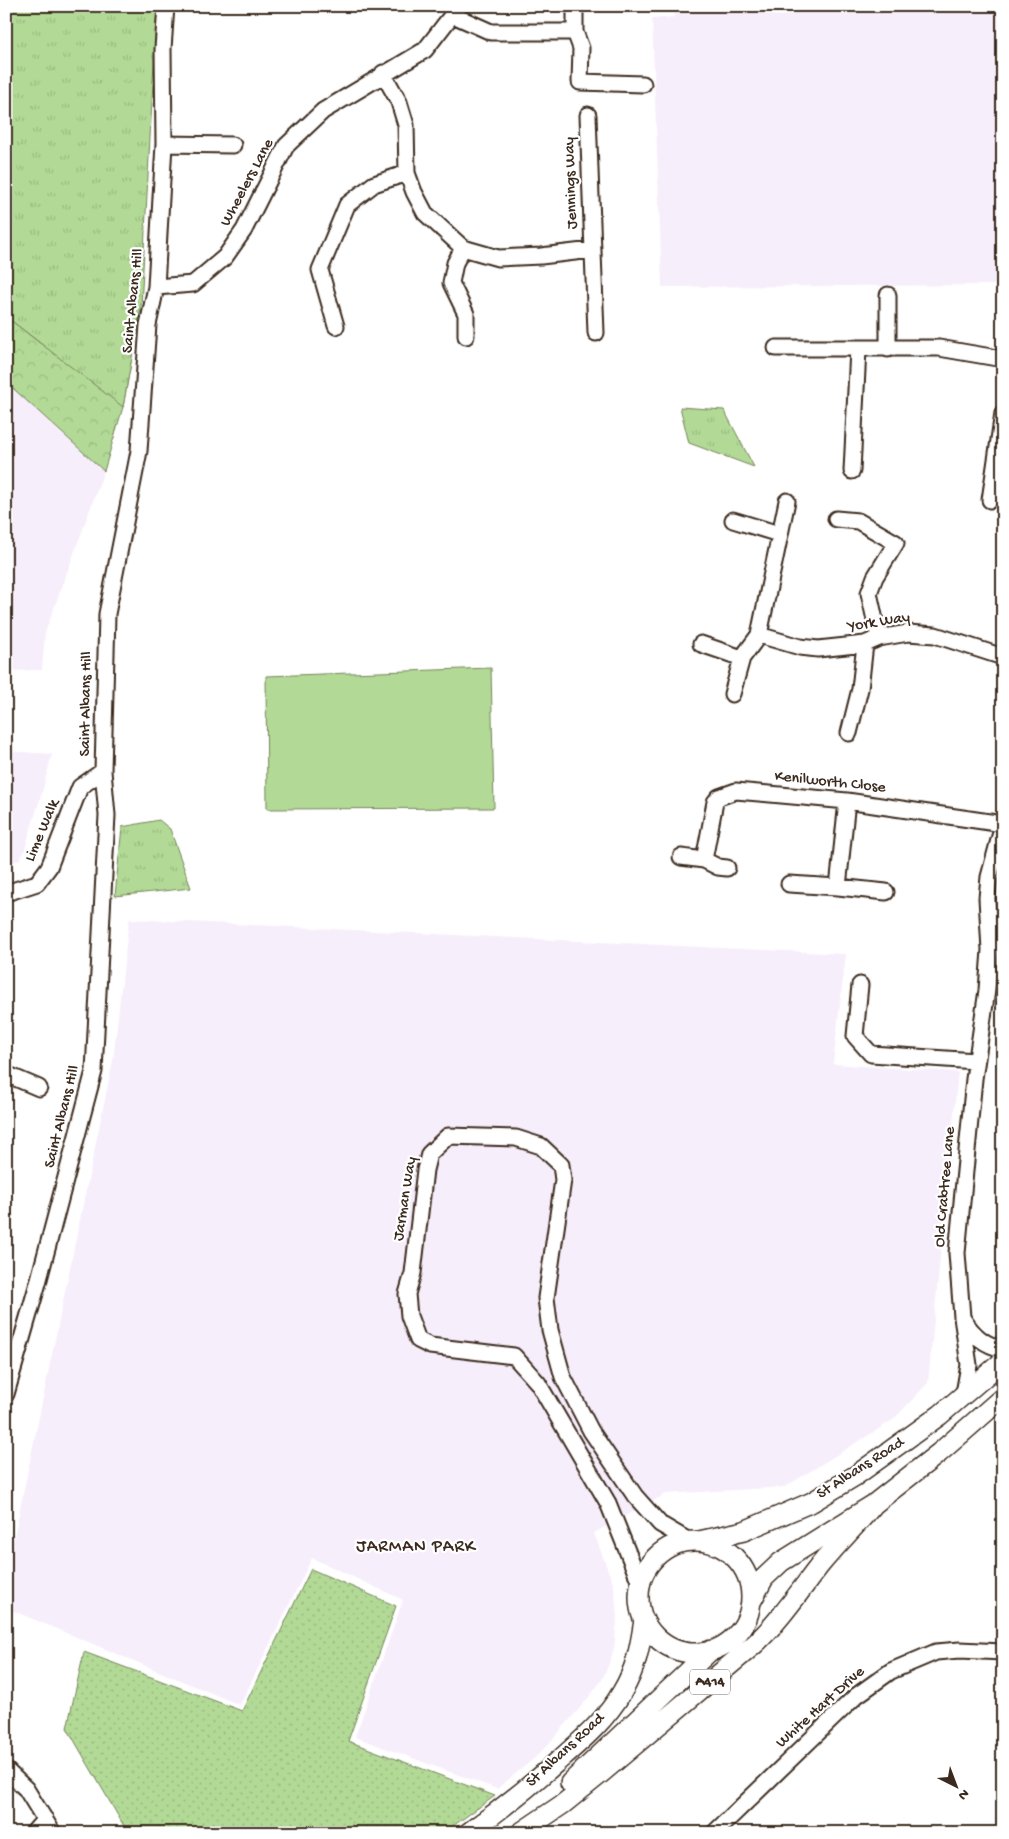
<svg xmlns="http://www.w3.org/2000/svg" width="1009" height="1839" font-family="'Gochi Hand',sans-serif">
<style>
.built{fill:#f7eefc}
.grass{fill:url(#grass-dots);stroke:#76825a}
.forest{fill:url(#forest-crowns);stroke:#76825a}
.park{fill:url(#park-tufts);stroke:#76825a}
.garden{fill:#b2da96;stroke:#76825a}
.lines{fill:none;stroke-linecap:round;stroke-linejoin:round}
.minor-casing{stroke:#3b2a1e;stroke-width:19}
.major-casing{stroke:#3b2a1e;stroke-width:22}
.minor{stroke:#fff;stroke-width:15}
.major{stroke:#fff;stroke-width:19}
.labels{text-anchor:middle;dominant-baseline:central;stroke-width:4.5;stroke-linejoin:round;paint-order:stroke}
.shield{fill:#fff;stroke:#766a62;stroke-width:1}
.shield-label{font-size:15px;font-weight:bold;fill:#3b2a1e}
.street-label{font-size:16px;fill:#3b2a1e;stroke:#fff}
.neighbourhood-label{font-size:18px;letter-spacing:1px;fill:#3b2a1e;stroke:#fff}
</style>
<defs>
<pattern id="grass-dots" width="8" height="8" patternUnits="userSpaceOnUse" patternTransform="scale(1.25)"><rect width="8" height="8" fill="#b2da96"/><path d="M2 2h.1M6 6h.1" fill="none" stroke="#9abb81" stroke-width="1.8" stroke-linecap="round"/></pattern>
<pattern id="forest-crowns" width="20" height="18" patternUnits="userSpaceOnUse" patternTransform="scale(1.25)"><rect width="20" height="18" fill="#b2da96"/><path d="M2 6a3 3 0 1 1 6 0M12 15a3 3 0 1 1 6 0" fill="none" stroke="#9abb81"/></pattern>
<pattern id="park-tufts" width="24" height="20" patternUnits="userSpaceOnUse" patternTransform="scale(1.25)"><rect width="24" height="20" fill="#b2da96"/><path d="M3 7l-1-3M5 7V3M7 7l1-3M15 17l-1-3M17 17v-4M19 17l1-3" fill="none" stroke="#9abb81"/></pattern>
</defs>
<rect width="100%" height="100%" fill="#fff"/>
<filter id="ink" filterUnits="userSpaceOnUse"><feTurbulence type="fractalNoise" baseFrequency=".02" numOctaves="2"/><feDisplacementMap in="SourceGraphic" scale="10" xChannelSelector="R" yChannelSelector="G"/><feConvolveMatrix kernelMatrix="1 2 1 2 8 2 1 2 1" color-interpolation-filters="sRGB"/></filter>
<g filter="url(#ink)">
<!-- built -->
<path class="built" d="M 675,6 L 1003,6 L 1003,285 L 662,287 L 652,19 L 674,17 Z
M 6,320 L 13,322 L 123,407 L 104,471 L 45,633 L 42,670 L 6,671 Z
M 6,751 L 52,754 L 43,789 L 24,852 L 19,860 L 6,865 Z
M 129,919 L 846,954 L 833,1064 L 958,1072 L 928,1383 L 893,1420 L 785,1487 L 666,1494 L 594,1533 L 614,1586 L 616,1603 L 617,1621 L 614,1648 L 609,1664 L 602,1680 L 586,1701 L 553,1739 L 537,1756 L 497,1789 L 355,1737 L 403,1600 L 312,1558 L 240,1705 L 6,1608 L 6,1576 L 113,1060 Z"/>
<!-- grass -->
<path class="grass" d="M 311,1569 L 396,1606 L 348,1741 L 495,1796 L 443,1833 L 128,1833 L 67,1728 L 84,1652 L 242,1711 Z"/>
<!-- forest -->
<path class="forest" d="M 141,307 L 123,407 L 104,471 L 6,382 L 6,320 L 13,322 L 41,344 Z"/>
<!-- park -->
<path class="park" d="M 6,6 L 157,6 L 141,307 L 123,407 L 13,322 L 6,320 Z
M 680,407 L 724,410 L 754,467 L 689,443 Z
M 159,820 L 170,829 L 191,888 L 115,896 L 122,827 Z"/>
<!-- garden -->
<path class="garden" d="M 491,668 L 494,808 L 267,809 L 266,676 Z"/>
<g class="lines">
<defs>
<path id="minor" d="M 453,15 L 491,32 L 575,32 L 575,6
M 575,32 L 581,48 L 580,82 L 643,84
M 383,73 L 399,102 L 406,125 L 407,173 L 414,192 L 425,213 L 463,248 L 498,258 L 541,256 L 592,250
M 588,115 L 596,333
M 164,144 L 233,145
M 463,248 L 455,263 L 451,283 L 466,314 L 466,336
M 156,287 L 193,284 L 225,257 L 244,230 L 286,146 L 323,111 L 425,50 L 459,6
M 336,326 L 320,270 L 347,205 L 374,184 L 407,173
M 776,348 L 939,348 L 1003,359
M 888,349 L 888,295
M 852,471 L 858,349
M 990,500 L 1003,413
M 836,519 L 858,521 L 896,543 L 875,577 L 869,593 L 879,638
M 733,520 L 779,534
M 759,635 L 800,647 L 818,649 L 865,644 L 879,638 L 908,633 L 935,635 L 1003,657
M 701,644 L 742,658
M 732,694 L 742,658 L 759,635 L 787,501
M 849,733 L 860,689 L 865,644
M 681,857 L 704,860
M 727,868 L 718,867 L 704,860 L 715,802 L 719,797 L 736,791 L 847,801 L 1003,824
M 789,884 L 838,887 L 886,892
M 838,887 L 847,801
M 6,893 L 37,883 L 49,867 L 80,787 L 103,771
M 860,985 L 855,1036 L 871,1054 L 976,1061
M 6,1074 L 39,1088
M 963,1319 C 973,1335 984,1345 1003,1349
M 6,1394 L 38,1283 L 94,1071 L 107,815 L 103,771 L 107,614 L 139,451 L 148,325 L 156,287 L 164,144 L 163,49 L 166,6
M 961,1398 L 965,1388 L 969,1365 L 962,1317 L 957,1253 L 974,1079 L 987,990 L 990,950 L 987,898 L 989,877 L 1003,825
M 640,1583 L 608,1503 L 538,1383 L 514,1356 L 430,1346 L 418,1340 L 409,1316 L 407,1294 L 413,1273 L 425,1170 L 429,1154 L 448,1136 L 516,1138 L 541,1146 L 561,1165 L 563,1180 L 546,1298 L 550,1330 L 563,1377 L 591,1431 L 635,1496 L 660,1524 L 689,1541
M 6,1770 L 26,1789 L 53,1833
M 33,1833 L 45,1819
M 714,1833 L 856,1696 L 891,1671 L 936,1652 L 960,1650 L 1003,1652"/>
<path id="major" d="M 699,1541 L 744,1531 L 812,1502 L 855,1476 L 940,1415 L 1003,1361
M639 1597a56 56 0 1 1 112 0a56 56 0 1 1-112 0Z
M 751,1602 L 764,1578 L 781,1562 L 874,1504 L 939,1453 L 1003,1397
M 570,1783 L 711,1650
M 468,1833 C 499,1811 529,1787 557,1762 C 581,1741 606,1720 622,1692 C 636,1669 640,1647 644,1620
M 520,1833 L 563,1804 L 599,1775 L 756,1643 C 781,1619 799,1592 820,1565 C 837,1544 857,1525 874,1504"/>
</defs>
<!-- minor casing -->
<use href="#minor" class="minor-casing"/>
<!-- major casing -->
<use href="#major" class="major-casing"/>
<!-- minor -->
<use href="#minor" class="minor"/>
<!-- major -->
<use href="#major" class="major"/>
</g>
</g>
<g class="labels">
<!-- shield labels -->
<rect class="shield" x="690" y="1669.5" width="40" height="25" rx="4"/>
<g class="shield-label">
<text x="710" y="1682">A414</text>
</g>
<!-- street labels -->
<g class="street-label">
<text transform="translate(248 183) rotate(-62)">Wheelers Lane</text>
<text transform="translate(572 183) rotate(-92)">Jennings Way</text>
<text transform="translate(134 301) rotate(-84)">Saint Albans Hill</text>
<text transform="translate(879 623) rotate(-9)">York Way</text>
<text transform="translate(87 704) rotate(-89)">Saint Albans Hill</text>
<text transform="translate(830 783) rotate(6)">Kenilworth Close</text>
<text transform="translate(43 831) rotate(-67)">Lime Walk</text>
<text transform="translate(63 1117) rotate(-76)">Saint Albans Hill</text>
<text transform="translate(946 1187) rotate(-85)">Old Crabtree Lane</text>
<text transform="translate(406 1199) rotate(-81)">Jarman Way</text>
<text transform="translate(861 1469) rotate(-33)">St Albans Road</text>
<text transform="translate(821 1708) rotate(-42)">White Hart Drive</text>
<text transform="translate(566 1751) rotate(-43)">St Albans Road</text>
</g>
<!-- neighbourhood labels -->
<g class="neighbourhood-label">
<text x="416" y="1547">JARMAN PARK</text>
</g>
</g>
<!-- margin -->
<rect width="1009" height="1839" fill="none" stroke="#fff" stroke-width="25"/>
<rect x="12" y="12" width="984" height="1814" fill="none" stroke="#3b2a1e" stroke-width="2" filter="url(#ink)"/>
<!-- north arrow -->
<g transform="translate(956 1786) rotate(138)" stroke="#ffffff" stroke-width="4" paint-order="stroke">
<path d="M0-4L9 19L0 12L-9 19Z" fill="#3b2a1e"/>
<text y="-8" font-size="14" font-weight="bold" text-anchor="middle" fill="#3b2a1e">N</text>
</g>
</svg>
